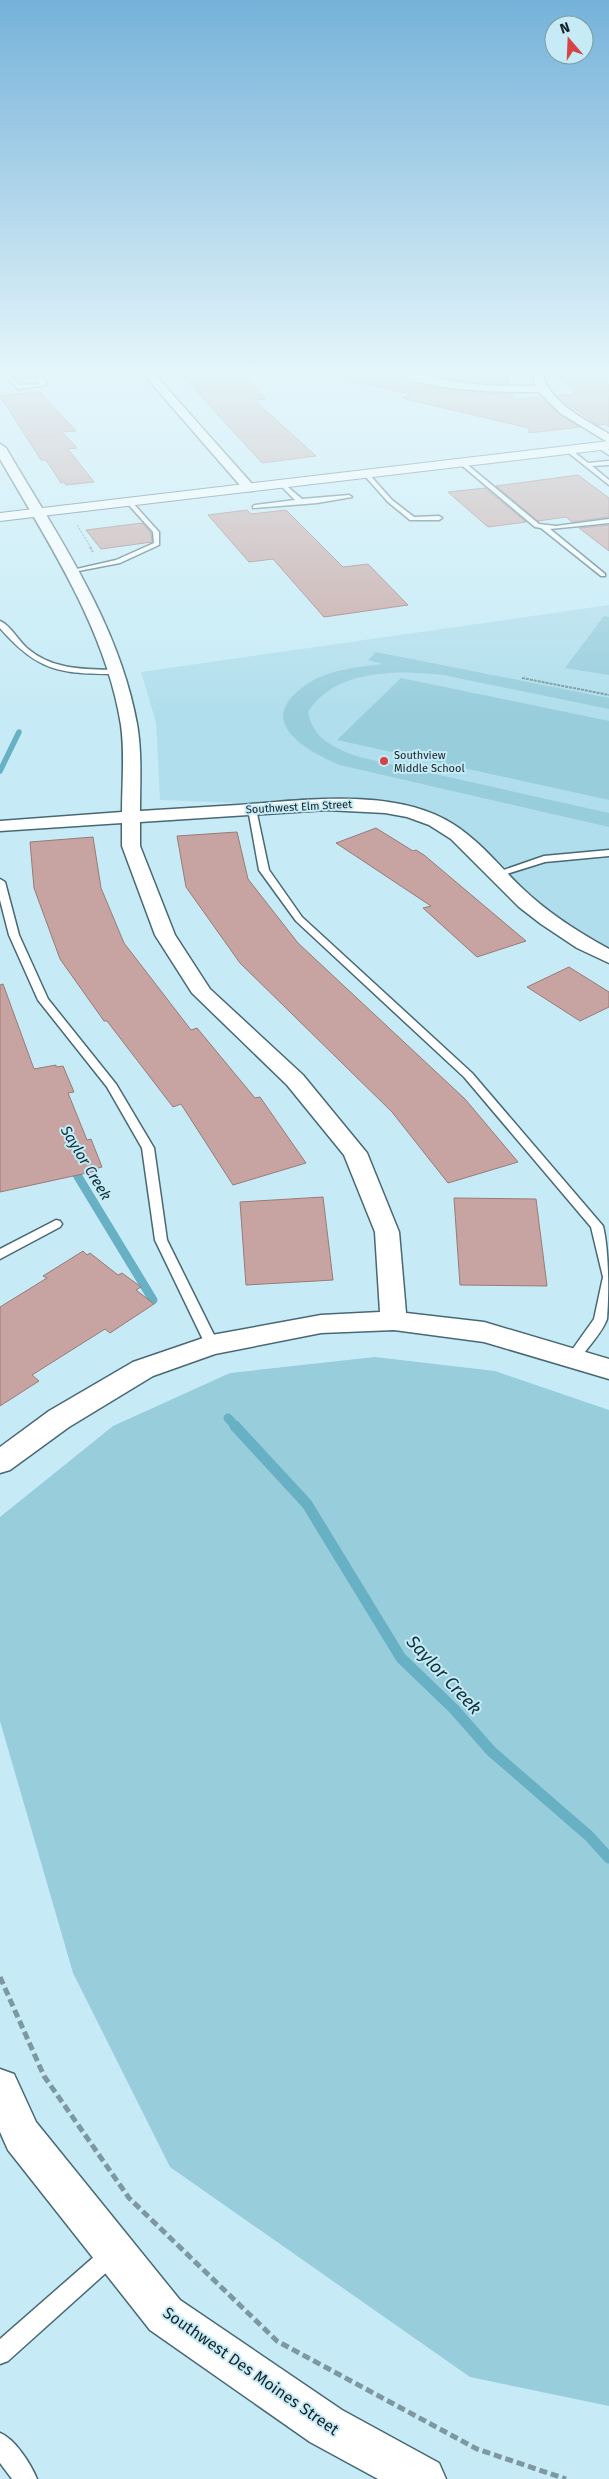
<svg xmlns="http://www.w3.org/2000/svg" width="609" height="2479" font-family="'Fira Sans',sans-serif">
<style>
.built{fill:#b1deec}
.green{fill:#98cddc}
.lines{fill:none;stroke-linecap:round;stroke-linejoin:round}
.stream-far2{stroke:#68b0c3;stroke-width:5.5}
.stream-far1{stroke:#68b0c3;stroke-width:9}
.stream{stroke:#68b0c3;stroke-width:11}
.building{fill:#c7a4a1;stroke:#9a7a77}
.service-casing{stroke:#486973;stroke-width:3}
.minor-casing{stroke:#486973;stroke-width:3}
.tertiary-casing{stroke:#486973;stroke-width:2}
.path-far2{stroke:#7d98a0;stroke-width:1;stroke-dasharray:2.5 1;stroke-linecap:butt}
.path-far1{stroke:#7d98a0;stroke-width:2;stroke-dasharray:3 1;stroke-linecap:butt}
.path{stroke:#7d98a0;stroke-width:5;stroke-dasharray:8 4;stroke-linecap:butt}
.service{fill:#fff;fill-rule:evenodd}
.minor{fill:#fff;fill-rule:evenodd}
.tertiary{fill:#fff;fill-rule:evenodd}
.poi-dot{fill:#d54546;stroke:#c6ebf6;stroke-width:2}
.labels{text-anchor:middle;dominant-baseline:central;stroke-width:4;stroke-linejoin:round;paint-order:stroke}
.far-poi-label{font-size:11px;fill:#152327;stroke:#c6ebf6;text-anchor:start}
.far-street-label{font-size:11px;fill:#152327;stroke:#c6ebf6}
.water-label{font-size:15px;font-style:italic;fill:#0d313a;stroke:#c6ebf6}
.near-street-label{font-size:16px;fill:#152327;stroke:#c6ebf6}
.near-water-label{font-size:18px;font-style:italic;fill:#0d313a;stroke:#c6ebf6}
</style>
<rect width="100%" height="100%" fill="#c6ebf6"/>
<!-- built -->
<path class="built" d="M 609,605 L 609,957 L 591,948 L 461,838 L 395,809 L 160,800 L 156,722 L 141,672 Z"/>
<!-- green -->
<path class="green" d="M 604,616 L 609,617 L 609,675 L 565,668 Z
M 376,652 L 609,698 L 609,709 L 443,675 C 398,670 335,669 308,712 C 313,740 335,748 359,757 L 609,813 L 609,827 L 340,765 C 302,749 252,719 309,683 C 330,669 359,667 383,664 L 368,660 Z
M 401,678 L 609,721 L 609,800 L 337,740 Z
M 375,1357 L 495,1371 L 609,1410 L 609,2406 L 470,2377 L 170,2167 L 73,1973 L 0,1721 L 0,1517 L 113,1426 L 230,1373 Z"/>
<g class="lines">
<!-- stream-far2 -->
<path class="stream-far2" d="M 0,771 L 19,732"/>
<!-- stream-far1 -->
<path class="stream-far1" d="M 71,1165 L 153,1300
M 228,1418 L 236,1427"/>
<!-- stream -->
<path class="stream" d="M 235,1426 L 307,1504 L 401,1658 L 454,1709 L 491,1751 L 589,1836 L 609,1858"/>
</g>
<!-- building -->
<path class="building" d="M 176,369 L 237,369 L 267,399 L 254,400 L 316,456 L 262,463 Z
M 345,369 L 389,369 L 402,378 L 420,384 L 461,391 L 512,394 L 514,400 L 541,397 L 559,414 L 580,427 L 529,433 L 529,428 L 402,398 L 412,394 L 344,380 Z
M 410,369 L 505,369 L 509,384 L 462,381 Z
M 552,369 L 603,369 L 609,387 L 609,427 L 606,424 L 598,425 L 560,399 L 557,396 L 576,394 Z
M 40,392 L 76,431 L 62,432 L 77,448 L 68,449 L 94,482 L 66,485 L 64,482 L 61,483 L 46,460 L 41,460 L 0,396 Z
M 578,475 L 609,498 L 609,517 L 572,522 L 566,517 L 538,521 L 496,486 Z
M 485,488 L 526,522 L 488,527 L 448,492 Z
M 247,510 L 251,514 L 286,510 L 343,567 L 368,564 L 408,605 L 324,617 L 273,559 L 249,562 L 208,515 Z
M 142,523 L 151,533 L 152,542 L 101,549 L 86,530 Z
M 609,525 L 609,551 L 579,528 Z
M 376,828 L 413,851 L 416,850 L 424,855 L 526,941 L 477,957 L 423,908 L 431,906 L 336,843 Z
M 237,832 L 248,879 L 298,943 L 465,1099 L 518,1162 L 448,1183 L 392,1112 L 240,963 L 186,887 L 177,836 Z
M 93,837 L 101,888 L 124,943 L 191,1030 L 197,1028 L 255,1098 L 260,1097 L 306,1163 L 233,1185 L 181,1104 L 173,1107 L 107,1021 L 104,1021 L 60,959 L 34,888 L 30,842 Z
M 569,967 L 609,992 L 609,1007 L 580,1021 L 527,987 Z
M 3,984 L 34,1069 L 56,1065 L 56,1067 L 63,1066 L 74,1092 L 68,1093 L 87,1140 L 91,1139 L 102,1167 L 95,1169 L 96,1171 L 0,1192 L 0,985 Z
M 323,1197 L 333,1280 L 246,1285 L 240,1202 Z
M 454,1198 L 536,1199 L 547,1286 L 460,1285 Z
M 83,1251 L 87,1255 L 90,1253 L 118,1275 L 122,1273 L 141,1287 L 136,1290 L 154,1304 L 110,1333 L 105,1329 L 32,1375 L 39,1381 L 0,1406 L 0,1307 L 47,1278 L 43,1276 Z"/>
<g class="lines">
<defs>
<path id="service" d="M 20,369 L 42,369 L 38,371 L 47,385 L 18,389 L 4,374 L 0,375 L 0,371 ZM 33,371 L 40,384 L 19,385 L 9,374 Z
M 597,445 L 601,445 L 609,450 L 609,455 L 597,447 Z
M 565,448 L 569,448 L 588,463 L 609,461 L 609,465 L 592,466 L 609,480 L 609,485 L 565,450 Z
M 459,461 L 463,461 L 539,524 L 556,526 L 609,519 L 609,523 L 550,529 L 605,574 L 605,576 L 601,576 L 541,528 L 535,527 L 459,463 Z
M 364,473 L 368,473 L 392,500 L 414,517 L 439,516 L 442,518 L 439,520 L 410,520 L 388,502 L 364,475 Z
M 282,482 L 302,499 L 349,495 L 352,497 L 317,503 L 253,508 L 253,506 L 255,505 L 295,500 L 280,485 Z
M 127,501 L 131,501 L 159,532 L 159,545 L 120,563 L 68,573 L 68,571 L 116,560 L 154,543 L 153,532 L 127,503 Z
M 0,621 C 10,625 18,640 27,648 C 52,670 84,669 115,670 L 119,672 L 115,674 C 60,674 37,671 0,628 Z
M 252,806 L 256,809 L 269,870 L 302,917 L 472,1073 L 603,1226 C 609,1250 609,1295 607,1319 C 602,1333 587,1348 579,1360 L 569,1360 L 567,1357 L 594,1319 L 603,1277 L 591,1227 L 464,1077 L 296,921 L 259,870 L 248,809 Z
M 609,850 L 609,856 L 545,862 L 497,877 L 492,874 L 544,856 Z
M 0,879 L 5,882 L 19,935 L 48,999 L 116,1084 L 154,1148 L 167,1240 L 219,1345 L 217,1348 L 207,1348 L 155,1240 L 142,1148 L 107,1087 L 38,1000 L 9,935 L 0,900 Z
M 56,1220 L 60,1221 L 62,1224 L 60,1227 L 0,1259 L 0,1249 Z
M 111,2245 L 118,2248 L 121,2255 L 118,2262 L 8,2361 L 0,2364 L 0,2339 L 104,2248 Z
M 0,2433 C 15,2439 31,2464 37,2479 L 12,2479 L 0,2463 Z"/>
<path id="minor" d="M 139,369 L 150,369 L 253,485 L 255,488 L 253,491 L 245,491 Z
M 391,369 C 412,369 430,378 451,381 C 479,386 507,386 536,386 L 531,369 L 541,369 C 549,404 582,417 609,434 L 609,443 L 560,413 L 539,392 C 505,392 416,392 391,369 Z
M 0,444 L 6,448 C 57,535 119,623 137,724 C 142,752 140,783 140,811 C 173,809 206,807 238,805 C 304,800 395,787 453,824 C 480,841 500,867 522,888 C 548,913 578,932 609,949 L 609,963 L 577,948 L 541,924 L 519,907 L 451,839 L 429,825 L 407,817 L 385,813 L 327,810 L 140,822 L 140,846 L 175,935 L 210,989 L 303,1075 L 367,1153 L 399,1232 L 406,1313 L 484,1322 L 609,1359 L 609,1379 L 484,1342 L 394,1330 L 321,1333 L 215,1354 L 153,1376 L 69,1427 L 10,1470 L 0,1473 L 0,1447 L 49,1411 L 133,1362 L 212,1335 L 321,1315 L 380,1312 L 375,1232 L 344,1155 L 287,1085 L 192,993 L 155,935 L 122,846 L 122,823 L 0,831 L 0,821 L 122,812 C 122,783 125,753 121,725 C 106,629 47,541 0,459 Z
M 0,2069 L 14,2074 L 36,2122 L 180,2300 L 342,2410 L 439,2463 L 446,2479 L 378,2479 L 310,2442 L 150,2330 L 8,2150 L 0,2132 Z"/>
<path id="tertiary" d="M 609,441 L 609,449 L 0,521 L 0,513 Z"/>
</defs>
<!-- service casing -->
<use href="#service" class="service-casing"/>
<!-- minor casing -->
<use href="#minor" class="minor-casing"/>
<!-- tertiary casing -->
<use href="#tertiary" class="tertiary-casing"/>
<!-- path-far2 -->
<path class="path-far2" d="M 77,525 L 91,548"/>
<!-- path-far1 -->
<path class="path-far1" d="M 90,547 L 93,552
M 522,678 L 609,695"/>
<!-- path -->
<path class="path" d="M 0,1977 L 44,2076 L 129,2198 L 277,2341 L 477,2449 L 566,2479"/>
<!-- service -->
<use href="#service" class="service"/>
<!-- minor -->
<use href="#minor" class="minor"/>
<!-- tertiary -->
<use href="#tertiary" class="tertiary"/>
</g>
<!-- sky -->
<linearGradient id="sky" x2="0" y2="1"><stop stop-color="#75b2d9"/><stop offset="0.52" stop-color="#e5f6fb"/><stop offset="1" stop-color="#e5f6fb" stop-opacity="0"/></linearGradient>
<rect width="609" height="716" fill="url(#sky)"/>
<!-- markers -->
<circle class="poi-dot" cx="384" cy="761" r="5"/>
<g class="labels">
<!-- far-poi labels -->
<g class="far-poi-label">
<text x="394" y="755">Southview<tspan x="394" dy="13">Middle School</tspan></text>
</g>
<!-- far-street labels -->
<g class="far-street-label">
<text transform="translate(299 807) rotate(-3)">Southwest Elm Street</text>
</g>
<!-- water labels -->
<g class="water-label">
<text transform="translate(86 1163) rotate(59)">Saylor Creek</text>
</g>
<!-- near-street labels -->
<g class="near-street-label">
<text transform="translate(251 2371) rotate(35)">Southwest Des Moines Street</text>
</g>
<!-- near-water labels -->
<g class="near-water-label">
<text transform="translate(444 1675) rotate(47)">Saylor Creek</text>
</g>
</g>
<!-- north arrow -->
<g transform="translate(569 40) rotate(341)"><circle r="24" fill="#c6ebf6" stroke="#7f9ba3"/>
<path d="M0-4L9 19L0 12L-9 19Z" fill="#d54546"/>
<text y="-8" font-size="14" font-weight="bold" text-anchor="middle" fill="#152327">N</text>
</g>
</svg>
